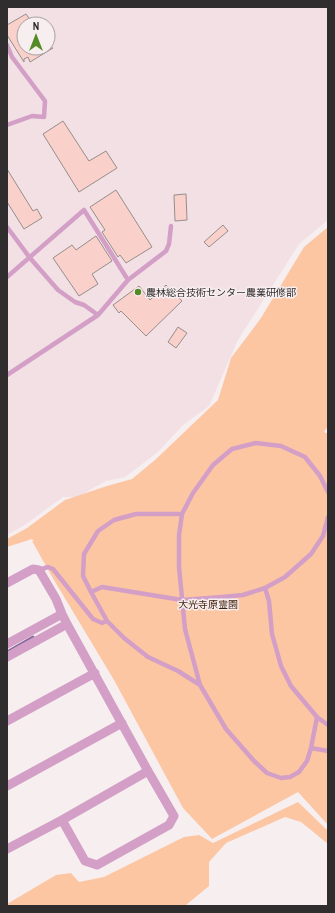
<svg xmlns="http://www.w3.org/2000/svg" width="335" height="913" font-family="'Archivo Narrow','Noto Sans JP',sans-serif">
<style>
.built{fill:#f2e0e4;fill-rule:evenodd}
.green{fill:#fcc6a3}
.lines{fill:none;stroke-linecap:round;stroke-linejoin:round}
.stream{stroke:#886aa0;stroke-width:3}
.building{fill:#f9d0ca;stroke:#968e8c}
.service{stroke:#d39fc6;stroke-width:4.5}
.minor{stroke:#d39fc6;stroke-width:9}
.poi-dot{fill:#558b26;stroke:#f7eef0;stroke-width:1.5}
.labels{text-anchor:middle;dominant-baseline:central;stroke-width:3;stroke-linejoin:round;paint-order:stroke}
.poi-label{font-size:10px;fill:#302d2e;stroke:#f7eef0;text-anchor:start}
.park-label{font-size:10px;fill:#42220b;stroke:#f7eef0}
</style>
<rect width="100%" height="100%" fill="#f7eef0"/>
<!-- built -->
<path class="built" d="M 7,7 L 328,7 L 328,220 L 299,244 L 238,340 L 209,406 L 183,425 L 158,452 L 125,477 L 106,481 L 93,488 L 79,497 L 63,497 L 26,524 L 7,535 ZM 24,24 L 48,24 L 48,48 L 24,48 Z"/>
<!-- green -->
<path class="green" d="M 328,227 L 328,426 L 324,432 L 328,434 L 328,825 L 298,792 L 212,839 L 183,808 L 114,680 L 51,575 L 32,541 L 34,541 L 32,539 L 7,547 L 7,539 L 27,528 L 65,500 L 107,486 L 132,479 L 155,460 L 218,400 L 231,358 L 261,318 L 304,247 Z
M 298,802 L 328,831 L 328,844 L 301,822 L 285,817 L 226,843 L 209,862 L 209,886 L 186,905 L 182,906 L 7,906 L 7,904 L 56,875 L 71,873 L 79,882 L 104,877 L 184,837 L 199,835 L 213,843 Z"/>
<g class="lines">
<!-- stream -->
<path class="stream" d="M 7,652 L 33,637"/>
</g>
<!-- building -->
<path class="building" d="M 26,14 L 33,24 L 24,24 L 24,48 L 53,48 L 30,62 L 28,57 L 24,59 L 24,62 L 7,35 L 7,25 Z
M 63,121 L 89,161 L 106,151 L 117,168 L 79,192 L 43,134 Z
M 7,169 L 33,211 L 37,209 L 42,218 L 24,229 L 7,202 Z
M 116,190 L 152,247 L 126,263 L 120,255 L 118,257 L 102,232 L 105,230 L 90,207 Z
M 186,194 L 187,220 L 175,221 L 174,195 Z
M 223,225 L 228,231 L 209,247 L 204,242 Z
M 96,236 L 112,261 L 92,274 L 98,284 L 79,296 L 53,258 L 72,245 L 76,250 Z
M 166,285 L 182,301 L 146,336 L 121,311 L 119,313 L 113,305 L 139,286 L 150,300 Z
M 178,327 L 187,333 L 176,348 L 168,342 Z"/>
<g class="lines">
<!-- service -->
<path class="service" d="M 7,45 L 12,57 L 45,101 L 44,117 L 32,116 L 7,125
M 7,227 L 30,258 L 58,290 L 75,302 L 84,305 L 98,315
M 7,277 L 84,210 L 128,280
M 7,375 L 98,315 L 128,280 L 166,251 L 169,244 L 171,226
M 39,570 L 48,567 L 53,569 L 93,619 L 102,623 L 107,621 L 91,592 L 102,587 L 182,600 L 222,597 L 243,595 L 265,588 L 285,577 L 311,554 L 323,536 L 328,517
M 265,588 L 269,601 L 272,634 L 281,666 L 291,686 L 317,717 L 311,748 L 328,751
M 91,592 L 83,576 L 84,554 L 98,531 L 114,520 L 136,514 L 182,514
M 107,621 L 124,638 L 148,657 L 178,671 L 200,685
M 317,717 L 328,725
M 311,748 L 307,761 L 299,772 L 290,777 L 281,778 L 267,773 L 254,761 L 226,729 L 200,685 L 185,629 L 179,567 L 179,535 L 182,514 L 193,493 L 213,465 L 232,449 L 256,443 L 281,446 L 305,457 L 320,476 L 328,492"/>
<!-- minor -->
<path class="minor" d="M 7,583 L 33,569 L 39,570 L 56,599 L 62,614 L 67,624 L 148,771 L 62,820 L 7,849
M 7,644 L 62,614
M 7,657 L 67,624
M 7,721 L 95,673
M 7,786 L 122,723
M 62,820 L 85,861 L 97,865 L 169,825 L 174,816 L 148,771"/>
</g>
<!-- markers -->
<circle class="poi-dot" cx="138" cy="292" r="4"/>
<g class="labels">
<!-- poi labels -->
<g class="poi-label">
<text x="146" y="292">農林総合技術センター農業研修部</text>
</g>
<!-- park labels -->
<g class="park-label">
<text x="208" y="604">大光寺原霊園</text>
</g>
</g>
<!-- border -->
<rect width="335" height="913" fill="none" stroke="#302d2e" stroke-width="16"/>
<!-- north arrow -->
<g transform="translate(36 36)"><circle r="19" fill="#f7eef0" stroke="#a7a1a2"/>
<path d="M0-3L7 15L0 10L-7 15Z" fill="#558b26"/>
<text y="-6" font-size="11" font-weight="bold" text-anchor="middle" fill="#302d2e">N</text>
</g>
</svg>
